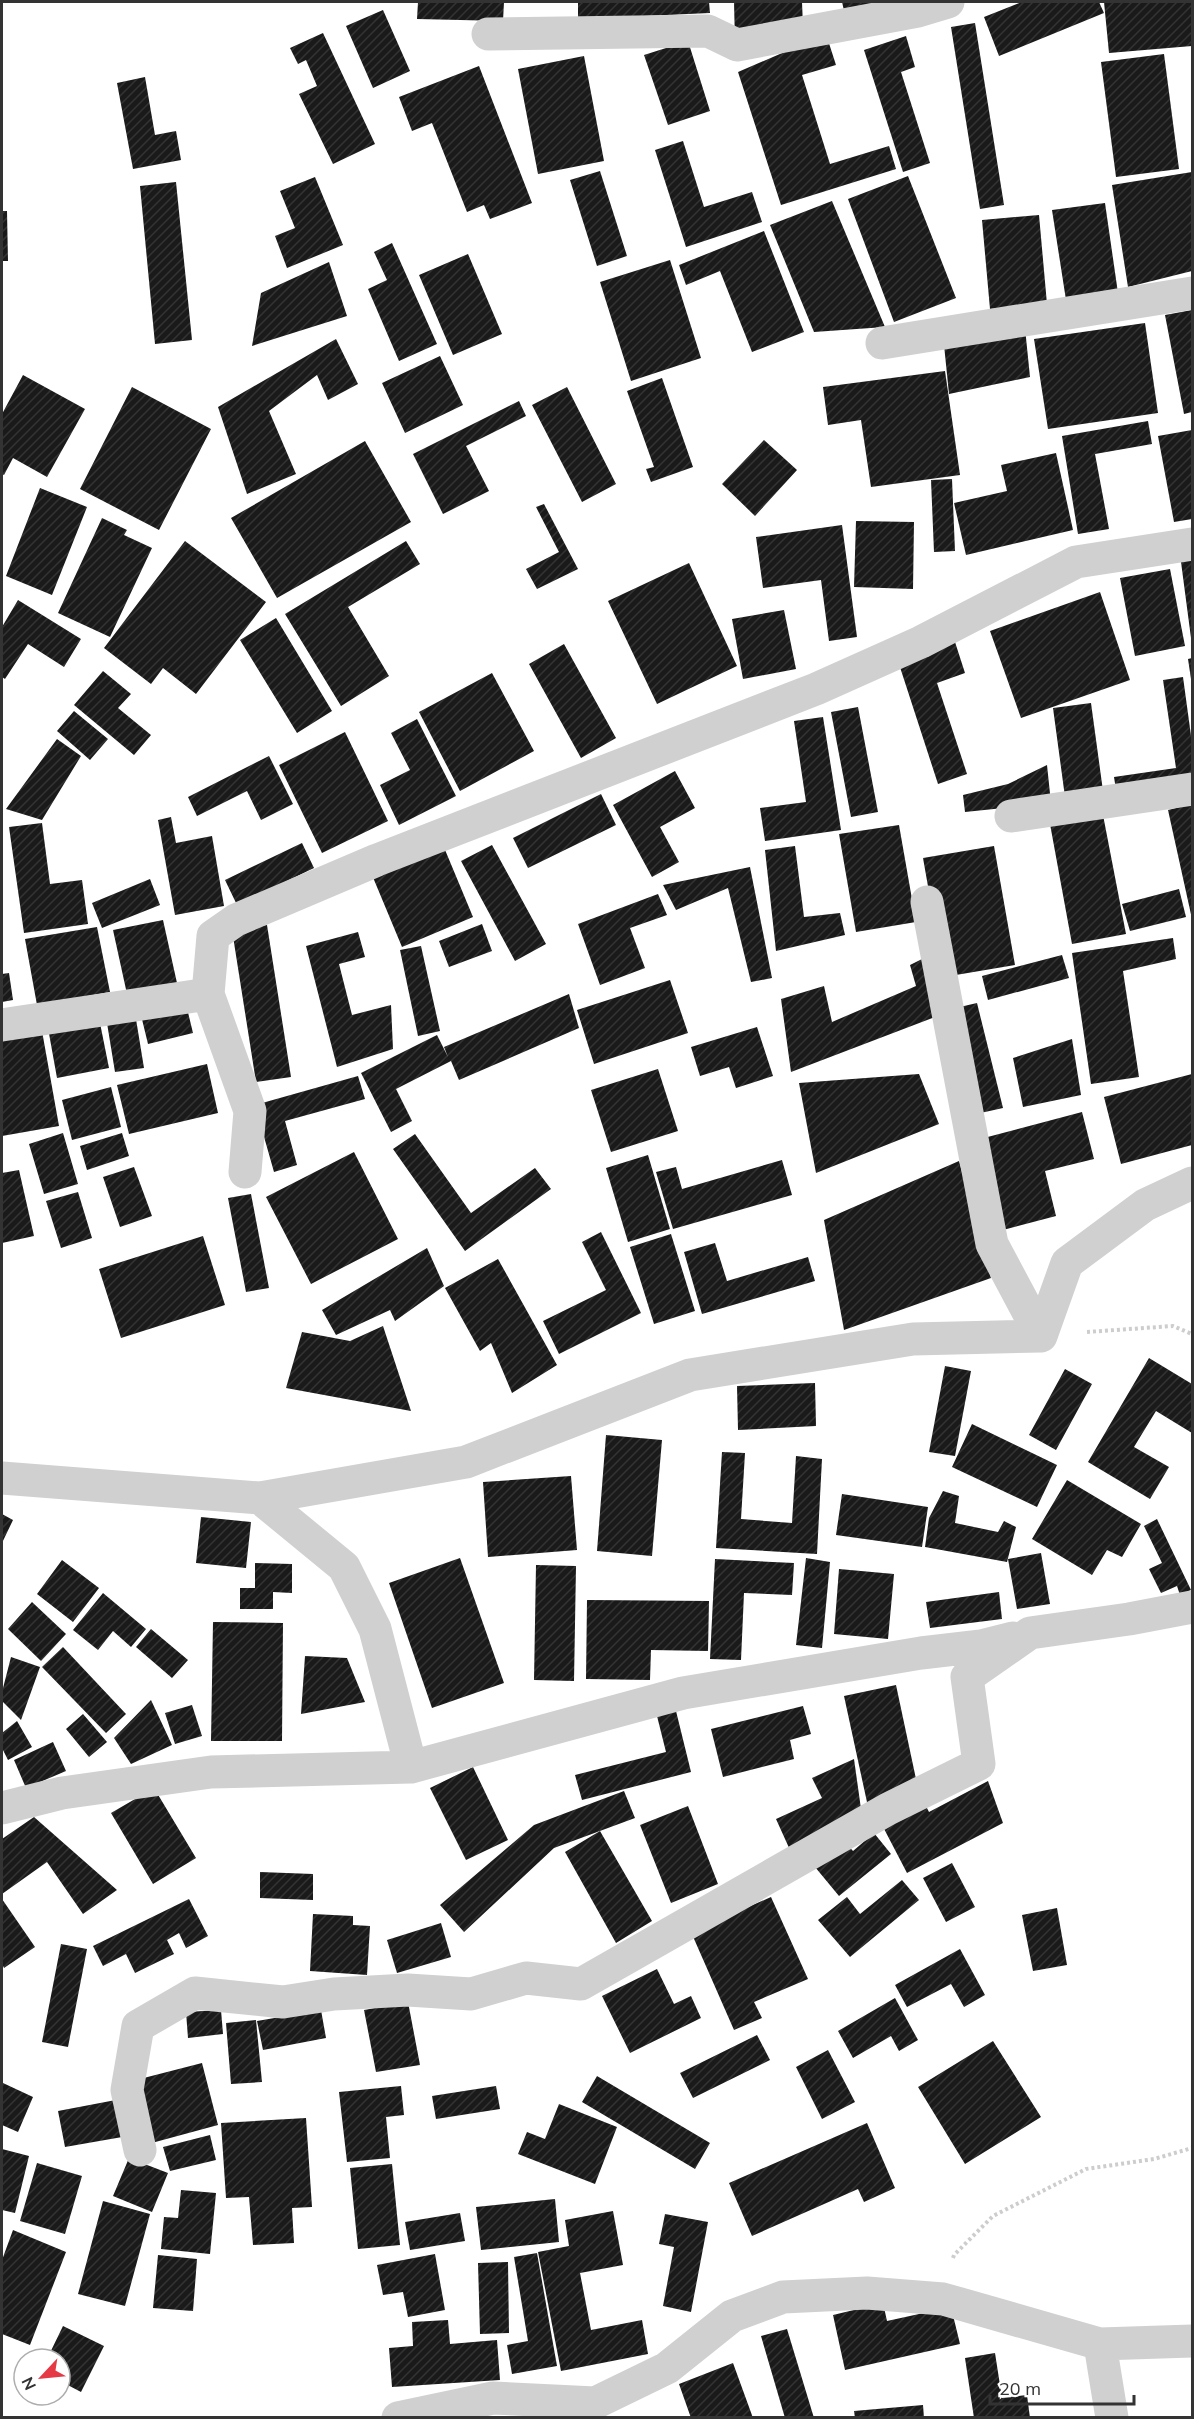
<svg xmlns="http://www.w3.org/2000/svg" width="1194" height="2419" font-family="Mulish,sans-serif">
<style>
.building{fill:url(#building-hatch)}
.lines{fill:none;stroke-linecap:round;stroke-linejoin:round}
.path{stroke:#cdcdcd;stroke-width:4;stroke-dasharray:3 3;stroke-linecap:butt}
.street{stroke:#d0d0d0;stroke-width:33}
</style>
<defs>
<pattern id="building-hatch" width="6" height="6" patternUnits="userSpaceOnUse" patternTransform="scale(1.5)"><rect width="6" height="6" fill="#1a1a1a"/><path d="M-1 1l2-2M0 6l6-6M5 7l2-2" fill="none" stroke="#333"/></pattern>
</defs>
<rect width="100%" height="100%" fill="#fff"/>
<!-- building -->
<path class="building" d="M 418,2 L 504,2 L 503,21 L 417,19 Z
M 578,2 L 709,2 L 710,13 L 578,19 Z
M 734,2 L 802,2 L 803,26 L 735,43 Z
M 842,2 L 876,2 L 878,12 L 846,19 Z
M 1022,2 L 1099,2 L 1104,13 L 999,56 L 984,17 Z
M 1104,2 L 1192,2 L 1192,46 L 1109,53 Z
M 383,10 L 410,71 L 373,88 L 346,26 Z
M 975,23 L 1004,205 L 980,209 L 951,27 Z
M 323,33 L 375,144 L 333,164 L 299,94 L 317,86 L 306,60 L 298,64 L 290,48 Z
M 826,34 L 836,65 L 802,75 L 830,164 L 889,146 L 896,169 L 781,205 L 738,72 Z
M 906,36 L 915,67 L 901,72 L 930,163 L 903,172 L 864,50 Z
M 688,41 L 710,111 L 668,125 L 644,55 Z
M 1164,54 L 1179,169 L 1116,177 L 1101,62 Z
M 584,56 L 604,161 L 538,174 L 518,69 Z
M 479,66 L 532,203 L 490,219 L 484,205 L 467,212 L 432,123 L 412,131 L 399,97 Z
M 145,77 L 155,135 L 176,131 L 181,160 L 133,169 L 117,83 Z
M 683,141 L 704,207 L 752,192 L 762,222 L 686,247 L 655,150 Z
M 600,171 L 627,256 L 597,266 L 570,180 Z
M 1192,172 L 1192,271 L 1128,287 L 1112,185 Z
M 908,176 L 956,298 L 894,322 L 848,199 Z
M 315,177 L 343,245 L 287,268 L 275,236 L 295,228 L 280,191 Z
M 176,182 L 192,340 L 155,344 L 140,186 Z
M 832,201 L 885,327 L 814,332 L 770,225 Z
M 1105,203 L 1118,293 L 1066,300 L 1052,210 Z
M 2,211 L 7,211 L 8,261 L 2,261 Z
M 1039,215 L 1047,304 L 990,309 L 982,220 Z
M 764,231 L 804,332 L 752,352 L 720,271 L 686,285 L 679,265 Z
M 392,243 L 437,344 L 399,361 L 368,289 L 387,280 L 374,252 Z
M 468,254 L 502,334 L 453,355 L 419,275 Z
M 670,260 L 701,358 L 631,381 L 600,282 Z
M 329,262 L 347,316 L 252,346 L 261,293 Z
M 1192,310 L 1192,412 L 1184,414 L 1165,315 Z
M 1145,323 L 1158,413 L 1048,429 L 1034,339 Z
M 1025,328 L 1030,377 L 949,394 L 943,335 Z
M 336,339 L 358,384 L 328,400 L 317,375 L 269,411 L 296,474 L 247,494 L 218,407 Z
M 440,356 L 463,405 L 405,433 L 382,383 Z
M 945,371 L 960,475 L 871,487 L 861,420 L 828,425 L 823,387 Z
M 23,375 L 85,409 L 47,477 L 13,458 L 4,475 L 2,474 L 2,414 Z
M 662,378 L 693,467 L 651,482 L 646,469 L 654,467 L 627,391 Z
M 132,387 L 211,429 L 159,530 L 80,489 Z
M 567,387 L 616,484 L 582,502 L 532,405 Z
M 519,401 L 526,416 L 466,446 L 489,491 L 443,514 L 413,454 Z
M 1148,421 L 1152,444 L 1095,454 L 1109,529 L 1078,534 L 1062,436 Z
M 1192,430 L 1192,519 L 1174,522 L 1158,436 Z
M 764,440 L 797,470 L 755,516 L 722,484 Z
M 365,441 L 411,522 L 277,598 L 231,518 Z
M 1056,453 L 1073,530 L 966,555 L 954,503 L 1007,491 L 1001,465 Z
M 952,479 L 955,551 L 934,552 L 931,480 Z
M 40,488 L 87,507 L 52,595 L 6,576 Z
M 544,504 L 578,569 L 537,589 L 526,569 L 559,552 L 536,507 Z
M 102,518 L 127,530 L 124,535 L 152,548 L 110,637 L 58,613 Z
M 856,521 L 914,522 L 913,589 L 854,587 Z
M 842,525 L 857,637 L 829,641 L 821,580 L 763,588 L 756,537 Z
M 185,541 L 266,602 L 196,694 L 163,668 L 151,684 L 104,648 Z
M 406,541 L 420,564 L 348,607 L 389,676 L 341,706 L 285,614 Z
M 1192,560 L 1192,638 L 1191,638 L 1181,562 Z
M 689,563 L 737,666 L 657,704 L 608,601 Z
M 1170,569 L 1185,646 L 1135,656 L 1120,578 Z
M 1100,592 L 1130,680 L 1021,718 L 990,631 Z
M 18,600 L 81,639 L 64,667 L 28,644 L 5,679 L 2,677 L 2,627 Z
M 784,610 L 796,669 L 743,679 L 732,619 Z
M 276,618 L 332,711 L 297,733 L 240,640 Z
M 955,642 L 965,673 L 937,683 L 967,774 L 938,784 L 898,661 Z
M 564,644 L 616,738 L 581,758 L 529,664 Z
M 1192,658 L 1192,679 L 1191,679 L 1188,659 Z
M 103,671 L 131,694 L 118,708 L 151,735 L 134,755 L 74,705 Z
M 492,673 L 534,751 L 460,791 L 419,712 Z
M 1183,677 L 1192,743 L 1192,785 L 1117,796 L 1114,777 L 1176,768 L 1163,680 Z
M 1091,703 L 1103,791 L 1065,797 L 1053,708 Z
M 858,707 L 878,812 L 851,817 L 831,712 Z
M 74,711 L 108,739 L 90,760 L 57,731 Z
M 823,717 L 841,830 L 765,841 L 760,808 L 806,802 L 794,721 Z
M 417,719 L 456,796 L 399,825 L 380,785 L 410,770 L 391,733 Z
M 345,732 L 388,821 L 322,853 L 279,765 Z
M 57,739 L 81,756 L 42,820 L 6,809 Z
M 269,756 L 293,804 L 261,820 L 247,791 L 197,816 L 188,797 Z
M 1047,765 L 1051,803 L 965,812 L 963,795 L 1008,784 Z
M 675,771 L 695,808 L 660,827 L 679,862 L 652,877 L 613,805 Z
M 601,794 L 616,825 L 528,868 L 513,838 Z
M 1192,804 L 1192,919 L 1168,810 Z
M 1103,815 L 1126,934 L 1072,944 L 1050,824 Z
M 171,817 L 176,843 L 212,836 L 224,906 L 175,915 L 158,820 Z
M 42,823 L 50,884 L 82,880 L 88,924 L 24,933 L 9,827 Z
M 899,825 L 916,922 L 856,932 L 839,834 Z
M 302,843 L 314,868 L 237,905 L 225,880 Z
M 443,845 L 473,917 L 402,947 L 372,875 Z
M 492,845 L 546,944 L 515,961 L 461,861 Z
M 795,846 L 804,917 L 840,913 L 845,935 L 776,951 L 765,850 Z
M 994,846 L 1015,965 L 944,977 L 923,858 Z
M 750,867 L 772,978 L 751,982 L 728,888 L 676,910 L 663,885 Z
M 150,879 L 160,905 L 102,928 L 92,903 Z
M 1179,889 L 1186,917 L 1130,931 L 1122,904 Z
M 658,894 L 667,915 L 630,928 L 645,968 L 600,985 L 578,924 Z
M 163,920 L 177,983 L 127,994 L 113,930 Z
M 482,924 L 492,951 L 449,967 L 439,941 Z
M 267,925 L 291,1077 L 256,1082 L 232,930 Z
M 97,927 L 110,992 L 37,1005 L 25,939 Z
M 358,932 L 365,957 L 339,964 L 352,1015 L 391,1005 L 393,1049 L 337,1067 L 306,946 Z
M 1173,938 L 1176,959 L 1123,971 L 1139,1077 L 1091,1084 L 1072,953 Z
M 421,946 L 440,1031 L 418,1036 L 400,950 Z
M 1062,955 L 1069,978 L 988,1000 L 982,976 Z
M 924,958 L 935,1017 L 791,1072 L 781,999 L 824,986 L 832,1022 L 916,986 L 910,965 Z
M 9,973 L 13,1000 L 2,1002 L 2,974 Z
M 670,980 L 688,1033 L 594,1064 L 577,1010 Z
M 569,994 L 579,1028 L 459,1080 L 451,1061 L 396,1089 L 412,1121 L 391,1132 L 361,1073 L 437,1035 L 448,1057 L 444,1047 Z
M 185,1000 L 193,1033 L 148,1044 L 140,1011 Z
M 977,1003 L 1003,1108 L 976,1114 L 951,1009 Z
M 135,1013 L 144,1068 L 115,1072 L 106,1017 Z
M 99,1018 L 109,1068 L 57,1078 L 48,1028 Z
M 757,1027 L 773,1076 L 736,1088 L 729,1067 L 700,1076 L 691,1047 Z
M 42,1031 L 59,1126 L 2,1136 L 2,1038 Z
M 1072,1039 L 1081,1095 L 1023,1107 L 1013,1058 Z
M 207,1064 L 218,1113 L 129,1134 L 117,1085 Z
M 658,1069 L 678,1131 L 611,1152 L 591,1090 Z
M 919,1074 L 939,1124 L 816,1173 L 799,1083 Z
M 1192,1074 L 1192,1145 L 1121,1164 L 1104,1097 Z
M 358,1076 L 365,1099 L 285,1121 L 297,1165 L 274,1172 L 255,1105 Z
M 111,1087 L 121,1127 L 72,1140 L 62,1100 Z
M 1082,1112 L 1094,1159 L 1045,1171 L 1056,1216 L 1003,1230 L 980,1139 Z
M 63,1133 L 78,1184 L 44,1194 L 29,1144 Z
M 122,1133 L 129,1156 L 87,1170 L 80,1146 Z
M 415,1134 L 471,1213 L 535,1168 L 551,1189 L 465,1251 L 393,1149 Z
M 354,1152 L 398,1239 L 311,1284 L 266,1197 Z
M 648,1155 L 670,1229 L 628,1242 L 606,1168 Z
M 782,1160 L 792,1195 L 673,1229 L 656,1172 L 676,1167 L 682,1189 Z
M 959,1161 L 991,1278 L 844,1330 L 824,1220 Z
M 134,1167 L 152,1216 L 120,1227 L 103,1177 Z
M 19,1170 L 34,1236 L 2,1243 L 2,1173 Z
M 78,1192 L 92,1238 L 61,1248 L 46,1201 Z
M 251,1194 L 269,1288 L 246,1292 L 228,1198 Z
M 601,1232 L 641,1313 L 559,1354 L 543,1321 L 606,1290 L 582,1242 Z
M 671,1234 L 695,1311 L 654,1324 L 630,1247 Z
M 203,1236 L 225,1305 L 121,1338 L 99,1269 Z
M 715,1243 L 727,1281 L 808,1257 L 815,1281 L 702,1314 L 684,1252 Z
M 427,1248 L 444,1286 L 395,1321 L 390,1310 L 336,1335 L 322,1310 Z
M 498,1259 L 557,1365 L 512,1393 L 491,1343 L 480,1351 L 445,1288 Z
M 383,1326 L 411,1411 L 286,1388 L 302,1332 L 350,1341 Z
M 1149,1358 L 1192,1384 L 1192,1433 L 1156,1411 L 1134,1447 L 1169,1467 L 1150,1499 L 1088,1462 Z
M 945,1366 L 971,1371 L 955,1456 L 929,1452 Z
M 1065,1369 L 1092,1384 L 1056,1450 L 1029,1435 Z
M 815,1383 L 816,1426 L 738,1430 L 737,1386 Z
M 972,1424 L 1057,1465 L 1037,1507 L 952,1467 Z
M 606,1435 L 662,1440 L 652,1556 L 597,1551 Z
M 722,1452 L 745,1453 L 741,1519 L 792,1523 L 796,1456 L 822,1459 L 817,1554 L 716,1548 Z
M 571,1476 L 577,1550 L 488,1557 L 483,1482 Z
M 1067,1480 L 1141,1524 L 1122,1557 L 1107,1550 L 1092,1575 L 1032,1539 Z
M 943,1491 L 959,1496 L 955,1523 L 998,1532 L 1004,1521 L 1016,1527 L 1007,1562 L 925,1547 L 929,1518 Z
M 842,1494 L 928,1507 L 922,1547 L 836,1535 Z
M 2,1514 L 13,1520 L 2,1543 Z
M 201,1517 L 251,1522 L 246,1568 L 196,1563 Z
M 1157,1519 L 1191,1590 L 1180,1595 L 1177,1586 L 1161,1593 L 1149,1569 L 1162,1563 L 1144,1526 Z
M 1041,1553 L 1050,1604 L 1017,1609 L 1008,1559 Z
M 460,1558 L 504,1683 L 432,1708 L 389,1583 Z
M 806,1558 L 830,1562 L 822,1648 L 796,1645 Z
M 715,1559 L 794,1563 L 792,1595 L 744,1593 L 741,1660 L 710,1659 Z
M 62,1560 L 99,1588 L 73,1622 L 37,1594 Z
M 255,1563 L 292,1564 L 292,1593 L 273,1592 L 273,1609 L 240,1609 L 240,1588 L 255,1588 Z
M 536,1565 L 576,1566 L 574,1681 L 534,1680 Z
M 839,1569 L 894,1574 L 888,1639 L 834,1634 Z
M 999,1592 L 1002,1619 L 930,1628 L 926,1602 Z
M 103,1593 L 146,1629 L 131,1647 L 113,1631 L 98,1650 L 73,1630 Z
M 587,1600 L 709,1601 L 708,1651 L 651,1650 L 650,1680 L 586,1679 Z
M 32,1602 L 66,1634 L 41,1661 L 8,1629 Z
M 213,1622 L 283,1623 L 282,1741 L 211,1741 Z
M 151,1629 L 188,1660 L 172,1678 L 136,1647 Z
M 63,1647 L 126,1714 L 106,1733 L 42,1667 Z
M 305,1656 L 347,1658 L 365,1702 L 301,1714 Z
M 11,1657 L 40,1667 L 21,1720 L 2,1701 L 2,1692 Z
M 896,1685 L 919,1793 L 870,1816 L 844,1696 Z
M 151,1700 L 172,1745 L 131,1764 L 114,1738 Z
M 192,1705 L 202,1736 L 175,1744 L 165,1713 Z
M 803,1706 L 811,1734 L 790,1740 L 794,1759 L 723,1777 L 711,1729 Z
M 676,1711 L 691,1772 L 582,1800 L 575,1775 L 666,1752 L 657,1716 Z
M 83,1714 L 107,1742 L 89,1757 L 66,1729 Z
M 17,1721 L 32,1747 L 8,1760 L 2,1748 L 2,1733 Z
M 53,1742 L 66,1771 L 26,1788 L 14,1760 Z
M 854,1759 L 862,1816 L 790,1850 L 776,1819 L 822,1798 L 812,1778 Z
M 473,1767 L 508,1840 L 466,1860 L 430,1788 Z
M 988,1781 L 1003,1823 L 907,1873 L 881,1823 L 923,1800 L 929,1812 Z
M 154,1788 L 196,1858 L 153,1884 L 111,1813 Z
M 624,1791 L 635,1818 L 554,1848 L 464,1932 L 440,1905 L 534,1825 Z
M 688,1806 L 718,1884 L 671,1903 L 640,1825 Z
M 34,1817 L 117,1890 L 83,1914 L 47,1862 L 2,1894 L 2,1839 Z
M 600,1831 L 652,1921 L 616,1943 L 565,1852 Z
M 874,1833 L 891,1854 L 839,1896 L 815,1867 L 845,1842 L 853,1851 Z
M 952,1863 L 975,1907 L 946,1922 L 923,1878 Z
M 260,1872 L 313,1874 L 313,1900 L 260,1898 Z
M 902,1880 L 919,1900 L 850,1957 L 818,1920 L 847,1897 L 860,1914 Z
M 771,1897 L 808,1979 L 754,2002 L 762,2018 L 734,2030 L 691,1932 Z
M 2,1899 L 35,1947 L 4,1968 L 2,1964 Z
M 189,1899 L 208,1936 L 186,1948 L 179,1933 L 167,1940 L 174,1954 L 135,1973 L 126,1954 L 103,1966 L 93,1946 Z
M 1057,1908 L 1067,1965 L 1033,1971 L 1022,1915 Z
M 313,1914 L 353,1916 L 353,1925 L 370,1926 L 367,1975 L 310,1971 Z
M 441,1923 L 451,1957 L 397,1973 L 387,1940 Z
M 61,1944 L 87,1949 L 68,2047 L 42,2042 Z
M 960,1949 L 985,1995 L 964,2007 L 951,1984 L 907,2007 L 895,1985 Z
M 657,1969 L 674,2004 L 691,1996 L 701,2018 L 630,2053 L 602,1996 Z
M 895,1998 L 918,2040 L 899,2051 L 891,2036 L 853,2058 L 838,2031 Z
M 408,2002 L 420,2065 L 376,2072 L 364,2010 Z
M 221,2010 L 223,2034 L 188,2038 L 186,2012 Z
M 321,2010 L 326,2038 L 263,2050 L 257,2021 Z
M 256,2020 L 262,2082 L 231,2084 L 226,2023 Z
M 757,2035 L 770,2060 L 693,2098 L 680,2073 Z
M 993,2041 L 1041,2117 L 965,2164 L 918,2087 Z
M 828,2050 L 855,2102 L 822,2119 L 796,2067 Z
M 202,2063 L 218,2125 L 148,2144 L 132,2081 Z
M 597,2076 L 710,2143 L 695,2169 L 582,2102 Z
M 3,2083 L 33,2097 L 18,2132 L 2,2125 Z
M 401,2086 L 404,2115 L 386,2117 L 390,2158 L 347,2162 L 339,2092 Z
M 496,2086 L 500,2109 L 436,2119 L 432,2096 Z
M 121,2099 L 128,2136 L 65,2147 L 58,2111 Z
M 559,2104 L 617,2127 L 595,2184 L 518,2154 L 527,2132 L 545,2139 Z
M 306,2118 L 312,2207 L 292,2208 L 294,2243 L 253,2245 L 249,2197 L 226,2198 L 221,2123 Z
M 867,2123 L 895,2188 L 864,2202 L 858,2189 L 752,2236 L 729,2183 Z
M 210,2135 L 216,2160 L 170,2171 L 163,2147 Z
M 2,2149 L 29,2156 L 15,2213 L 2,2210 Z
M 129,2158 L 168,2173 L 152,2212 L 113,2196 Z
M 37,2163 L 82,2176 L 65,2234 L 20,2221 Z
M 392,2164 L 400,2245 L 358,2249 L 350,2168 Z
M 181,2190 L 216,2193 L 210,2254 L 161,2249 L 164,2217 L 178,2218 Z
M 555,2199 L 559,2242 L 481,2250 L 476,2207 Z
M 103,2201 L 150,2214 L 125,2306 L 78,2294 Z
M 613,2211 L 623,2265 L 580,2273 L 591,2330 L 642,2320 L 648,2354 L 561,2371 L 538,2252 L 569,2246 L 565,2220 Z
M 460,2213 L 465,2241 L 410,2250 L 405,2222 Z
M 665,2214 L 708,2222 L 691,2312 L 663,2306 L 674,2247 L 659,2244 Z
M 13,2230 L 66,2252 L 30,2345 L 2,2334 L 2,2260 Z
M 537,2253 L 557,2366 L 512,2374 L 507,2345 L 528,2341 L 514,2257 Z
M 435,2254 L 445,2310 L 408,2317 L 403,2292 L 383,2295 L 377,2265 Z
M 158,2255 L 197,2259 L 193,2311 L 153,2308 Z
M 508,2262 L 509,2333 L 480,2334 L 478,2263 Z
M 883,2303 L 887,2321 L 951,2307 L 960,2344 L 845,2370 L 833,2315 Z
M 448,2320 L 450,2344 L 497,2340 L 500,2380 L 392,2387 L 389,2348 L 413,2346 L 412,2322 Z
M 63,2326 L 104,2346 L 81,2392 L 60,2381 L 60,2359 L 47,2359 Z
M 787,2329 L 814,2418 L 785,2418 L 761,2336 Z
M 995,2353 L 1002,2398 L 1027,2395 L 1030,2418 L 974,2418 L 965,2358 Z
M 733,2363 L 753,2418 L 691,2418 L 679,2384 Z
M 923,2405 L 924,2418 L 855,2418 L 854,2411 Z"/>
<g class="lines">
<!-- path -->
<path class="path" d="M 1087,1332 L 1173,1326 L 1192,1334
M 953,2258 L 954,2255 L 993,2216 L 1086,2169 L 1154,2159 L 1192,2148"/>
<!-- street -->
<path class="street" d="M 488,34 L 708,31 L 737,45 L 918,11 L 948,2
M 882,343 L 1192,293
M 1011,816 L 1192,789
M 927,902 L 992,1244 L 1041,1336
M 2,1025 L 208,994
M 245,1172 L 250,1111 L 208,994 L 213,936 L 236,920 L 377,860 L 816,689 L 921,642 L 1076,562 L 1192,544
M 2,1478 L 260,1498 L 466,1462 L 690,1375 L 913,1339 L 1041,1336 L 1067,1263 L 1145,1205 L 1192,1183
M 260,1498 L 344,1567 L 375,1629 L 411,1767
M 2,1808 L 62,1793 L 211,1772 L 411,1767 L 683,1693 L 921,1653 L 981,1646 L 1013,1638
M 140,2150 L 127,2090 L 138,2026 L 195,1993 L 283,2002 L 334,1994 L 408,1990 L 471,1994 L 526,1978 L 581,1984 L 888,1809 L 979,1764 L 967,1677 L 1030,1633 L 1129,1619 L 1192,1607
M 1100,2344 L 1112,2418
M 398,2418 L 493,2398 L 595,2403 L 667,2368 L 732,2316 L 783,2297 L 867,2293 L 943,2299 L 1100,2344 L 1192,2341"/>
</g>
<!-- border -->
<rect width="1194" height="2419" fill="none" stroke="#333333" stroke-width="6"/>
<!-- north arrow -->
<g transform="translate(42 2377) rotate(244)"><circle r="28" fill="#ffffff" stroke="#adadad" stroke-width="1.5"/>
<path d="M0-4.5L10 22L0 15L-10 22Z" fill="#e63946"/>
<text y="-9" font-size="16" font-weight="bold" text-anchor="middle" fill="#333333">N</text>
</g>
<!-- scale -->
<path d="M990 2395v9h144v-9" fill="none" stroke="#333333" stroke-width="3"/>
<text x="999" y="2395" font-size="18" fill="#333333" stroke="#ffffff" stroke-width="4.5" paint-order="stroke">20 m</text>
</svg>
